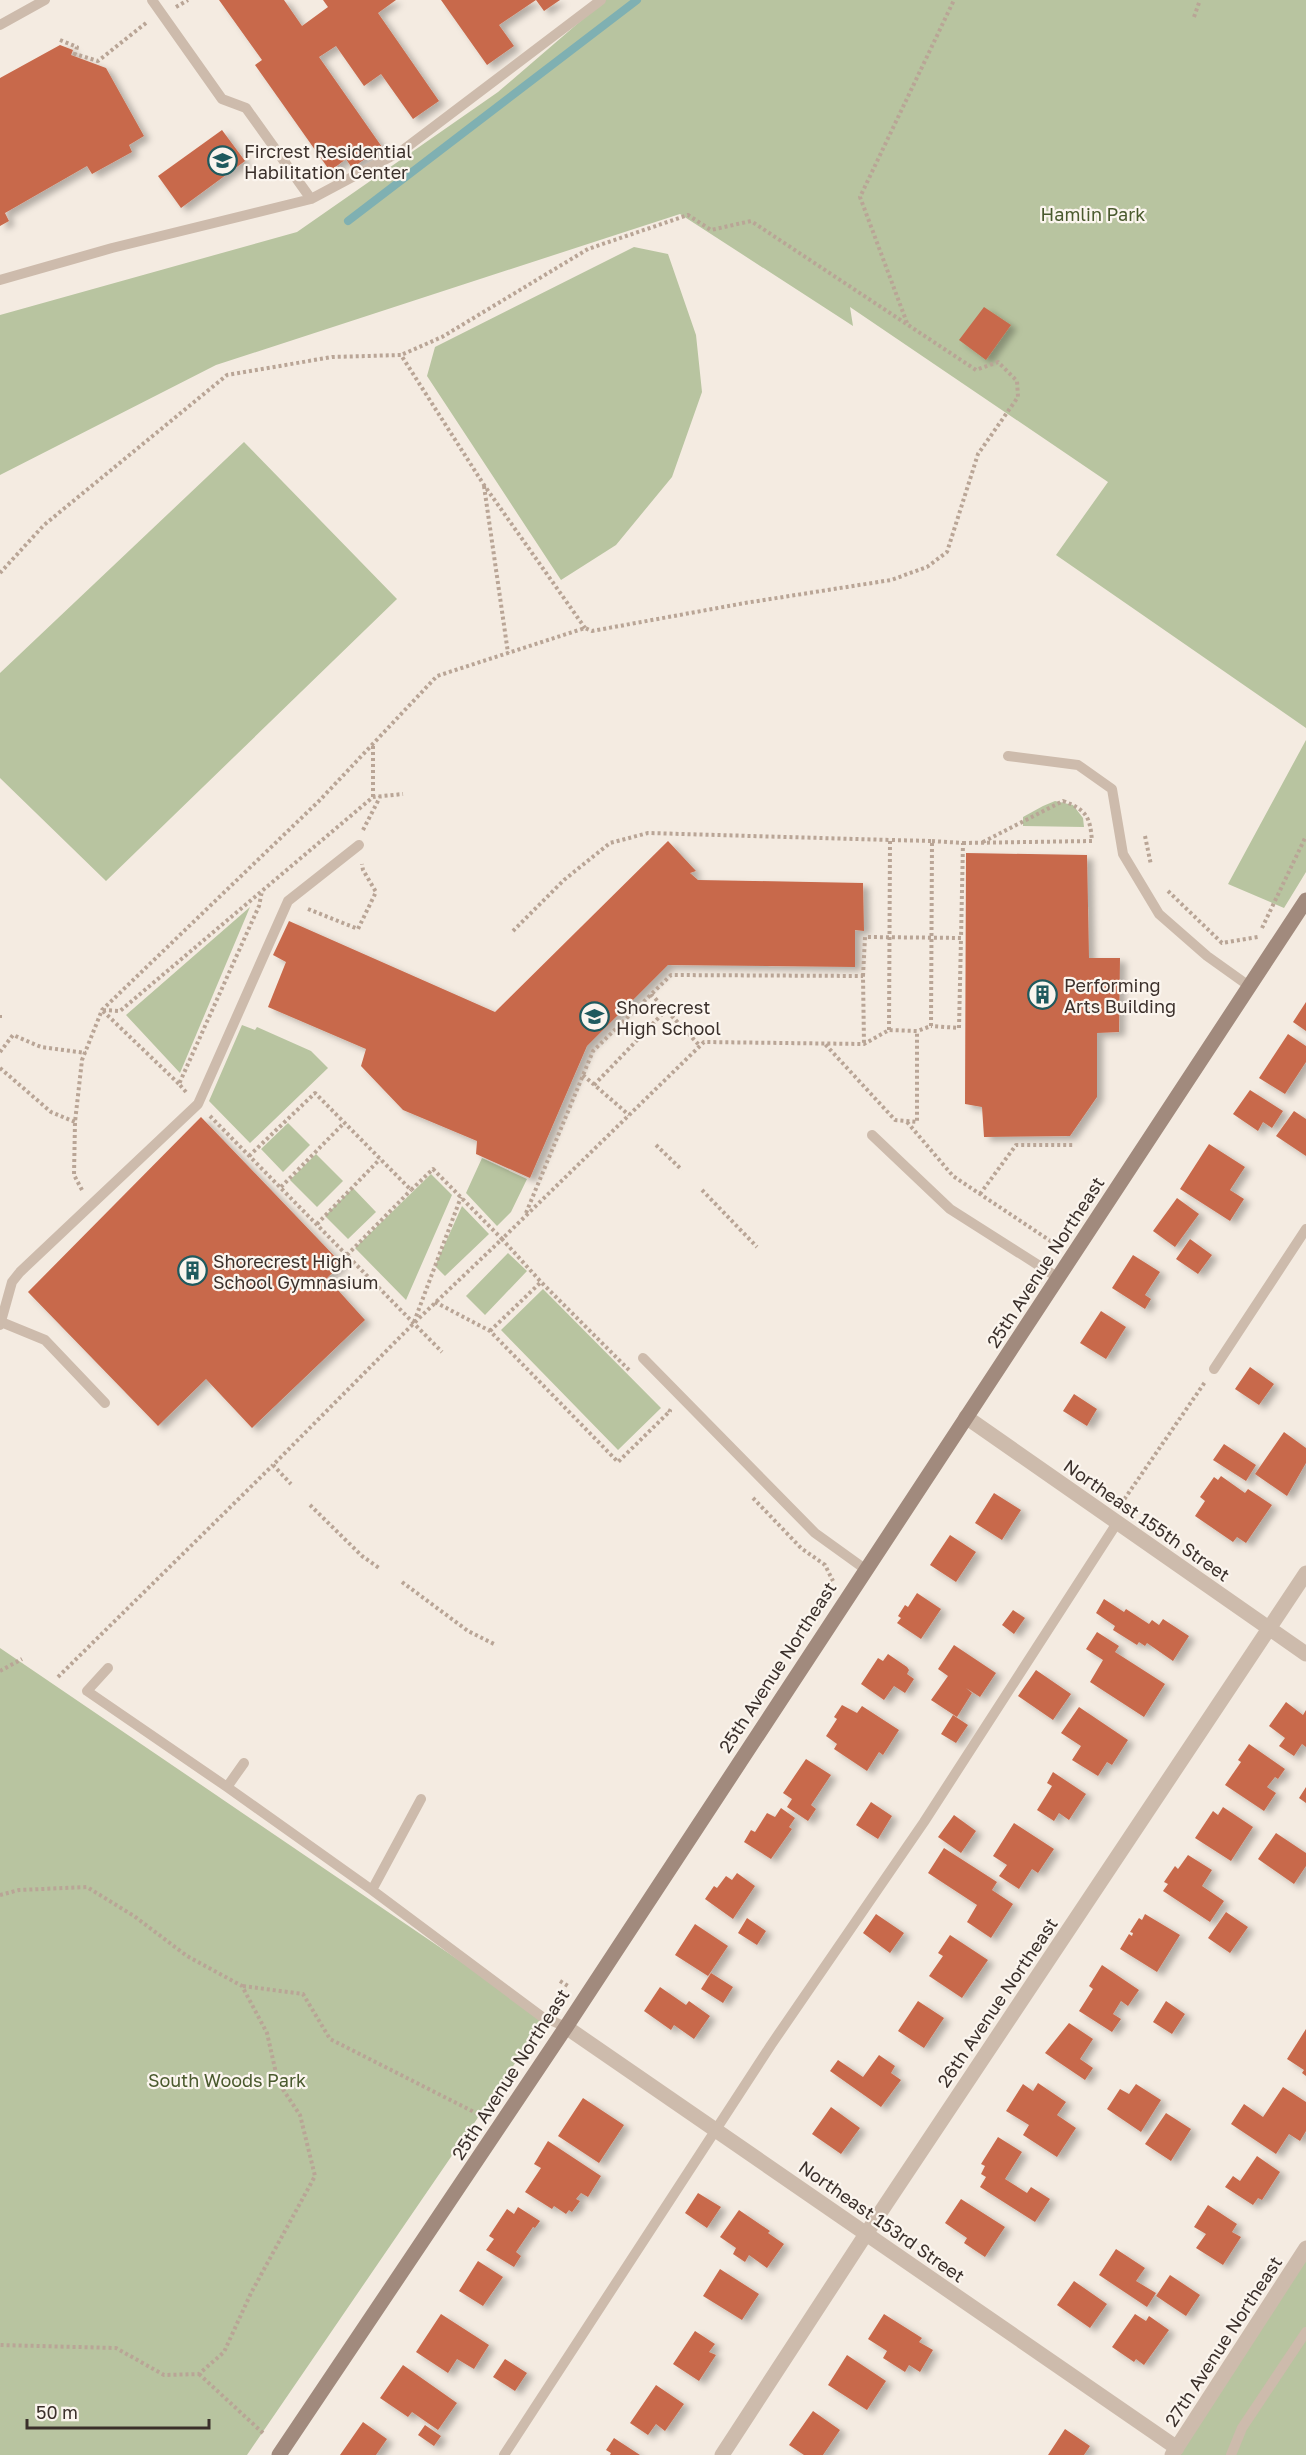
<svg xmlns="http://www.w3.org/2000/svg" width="1306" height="2455" font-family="'Golos Text',sans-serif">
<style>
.green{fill:#b8c4a0}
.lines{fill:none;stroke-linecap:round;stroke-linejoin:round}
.stream{stroke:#7fb0b2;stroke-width:8}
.building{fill:#c8694b;filter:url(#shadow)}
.path{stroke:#b9a596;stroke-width:4;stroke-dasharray:3 3;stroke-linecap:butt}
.lane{stroke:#cdbbac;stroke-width:10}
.street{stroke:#cdbbac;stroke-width:15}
.secondary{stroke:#a18a7d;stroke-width:15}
.labels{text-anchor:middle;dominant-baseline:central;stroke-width:4.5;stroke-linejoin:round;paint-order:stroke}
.poi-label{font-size:18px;fill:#3b302b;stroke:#fbf5ee;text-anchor:start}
.park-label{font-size:18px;fill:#4a5a2e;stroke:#fbf5ee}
.street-label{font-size:18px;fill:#3b302b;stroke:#fbf5ee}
</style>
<defs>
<filter id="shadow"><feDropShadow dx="6" dy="4" stdDeviation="3" flood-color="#0004"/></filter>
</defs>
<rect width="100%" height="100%" fill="#f4ebe1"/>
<!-- green -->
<path class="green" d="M 605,0 L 1306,0 L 1306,728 L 1056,555 L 1108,482 L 850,307 L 853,326 L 680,214 L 216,365 L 0,475 L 0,315 L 297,232 L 498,92 Z
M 634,247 L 668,254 L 696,335 L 702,392 L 672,477 L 616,545 L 561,580 L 427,376 L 435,347 Z
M 244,442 L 397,599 L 106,881 L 0,778 L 0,673 Z
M 1306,740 L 1306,872 L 1284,908 L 1228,884 Z
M 1055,801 L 1073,805 L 1083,818 L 1084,827 L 1023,826 L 1023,817 L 1043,806 Z
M 250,907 L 180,1073 L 126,1015 Z
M 242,1025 L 255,1030 L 257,1027 L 311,1051 L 328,1068 L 250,1143 L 209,1101 Z
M 288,1123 L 310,1145 L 283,1172 L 261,1149 Z
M 316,1154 L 343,1181 L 317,1207 L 290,1180 Z
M 482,1158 L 527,1179 L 511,1212 L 497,1226 L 466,1193 Z
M 431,1174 L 452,1195 L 406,1300 L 355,1248 Z
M 353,1188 L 376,1212 L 348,1239 L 325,1216 Z
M 462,1206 L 489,1234 L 445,1276 L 435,1266 Z
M 508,1253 L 527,1271 L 485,1315 L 466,1296 Z
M 543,1289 L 661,1408 L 618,1450 L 501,1330 Z
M 0,1648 L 541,2016 L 544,2021 L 247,2455 L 0,2455 Z
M 1306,2256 L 1306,2455 L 1172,2455 Z"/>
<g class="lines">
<!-- stream -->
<path class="stream" d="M 348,221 L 637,0"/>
</g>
<!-- building -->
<path class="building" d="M 219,0 L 284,0 L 302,26 L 328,7 L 323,0 L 396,0 L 378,13 L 439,101 L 413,119 L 381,74 L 364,86 L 336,46 L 319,57 L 382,147 L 352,168 L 346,159 L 330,171 L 255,65 L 262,60 Z
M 441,0 L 560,0 L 544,11 L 536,0 L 499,25 L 514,46 L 487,65 Z
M 60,45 L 73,50 L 71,55 L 106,68 L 144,136 L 129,145 L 132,152 L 92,174 L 87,166 L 5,213 L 9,221 L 0,226 L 0,78 Z
M 222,130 L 245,161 L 181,208 L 158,176 Z
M 984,307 L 1011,325 L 986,360 L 959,340 Z
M 668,841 L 696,871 L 690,873 L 698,880 L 863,883 L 864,931 L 855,930 L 855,967 L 668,965 L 587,1046 L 530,1178 L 476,1154 L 477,1141 L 403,1110 L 361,1066 L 366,1049 L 268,1007 L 286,962 L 273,955 L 289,921 L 495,1012 Z
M 966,853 L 1087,855 L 1089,958 L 1120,958 L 1119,1032 L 1097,1033 L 1097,1097 L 1070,1136 L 984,1137 L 982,1107 L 965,1104 Z
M 1306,1002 L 1306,1031 L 1293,1022 Z
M 1288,1034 L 1306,1046 L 1306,1062 L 1285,1094 L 1259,1078 Z
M 1250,1090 L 1283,1111 L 1272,1128 L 1263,1122 L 1258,1131 L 1233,1114 Z
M 1294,1111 L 1306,1119 L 1306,1156 L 1276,1136 Z
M 201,1117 L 342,1264 L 327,1278 L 365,1320 L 252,1428 L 206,1379 L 158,1426 L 28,1292 Z
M 1209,1144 L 1245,1167 L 1230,1190 L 1244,1199 L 1230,1221 L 1180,1189 Z
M 1177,1198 L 1199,1214 L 1175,1247 L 1153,1231 Z
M 1190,1239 L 1212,1255 L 1198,1274 L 1176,1259 Z
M 1133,1255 L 1160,1272 L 1145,1295 L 1151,1299 L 1145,1309 L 1112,1288 Z
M 1101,1311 L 1126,1327 L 1106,1359 L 1080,1343 Z
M 1250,1367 L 1274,1384 L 1259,1405 L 1235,1389 Z
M 1074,1394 L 1097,1409 L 1087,1426 L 1063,1411 Z
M 1284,1432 L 1306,1448 L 1306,1463 L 1287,1496 L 1255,1474 Z
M 1224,1444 L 1256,1465 L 1246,1481 L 1213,1460 Z
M 1221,1476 L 1245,1493 L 1248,1489 L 1272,1505 L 1246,1543 L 1237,1537 L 1233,1542 L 1195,1516 L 1205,1501 L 1200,1497 L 1214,1477 L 1218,1480 Z
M 994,1493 L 1021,1510 L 1002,1540 L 975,1523 Z
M 950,1535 L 976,1552 L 956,1582 L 930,1565 Z
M 917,1593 L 941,1609 L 921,1639 L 897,1623 L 901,1618 L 898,1616 L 905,1605 L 908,1607 Z
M 1104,1599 L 1124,1612 L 1126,1609 L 1149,1624 L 1152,1620 L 1159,1625 L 1163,1619 L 1189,1636 L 1173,1661 L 1147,1643 L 1145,1646 L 1139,1642 L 1137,1645 L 1113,1630 L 1115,1626 L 1096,1613 Z
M 1013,1610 L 1025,1618 L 1014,1634 L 1002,1625 Z
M 1097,1632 L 1119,1646 L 1115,1652 L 1165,1684 L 1144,1717 L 1090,1682 L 1103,1660 L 1086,1649 Z
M 954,1645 L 996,1673 L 980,1697 L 966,1688 L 972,1693 L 957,1717 L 931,1700 L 948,1676 L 938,1669 Z
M 888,1654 L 907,1667 L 909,1670 L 907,1674 L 914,1679 L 905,1693 L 894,1686 L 884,1700 L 861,1684 L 878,1658 L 883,1661 Z
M 1036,1670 L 1071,1694 L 1053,1720 L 1018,1696 Z
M 1286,1702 L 1303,1715 L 1306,1710 L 1306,1747 L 1302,1744 L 1294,1756 L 1279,1746 L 1285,1738 L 1269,1726 Z
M 842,1705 L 857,1713 L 862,1706 L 899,1730 L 883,1755 L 879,1752 L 867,1771 L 834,1749 L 837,1744 L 826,1736 L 837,1719 L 834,1717 Z
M 1079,1707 L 1128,1740 L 1112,1765 L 1107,1762 L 1098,1776 L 1072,1760 L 1081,1746 L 1061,1733 Z
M 953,1715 L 968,1725 L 956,1743 L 941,1734 Z
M 1249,1744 L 1285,1769 L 1278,1779 L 1275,1777 L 1267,1787 L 1276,1793 L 1264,1811 L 1225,1785 L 1241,1762 L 1238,1760 Z
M 806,1759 L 831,1775 L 811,1805 L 816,1809 L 808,1821 L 787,1807 L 792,1799 L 783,1793 Z
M 1053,1772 L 1086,1794 L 1069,1820 L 1059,1813 L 1054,1821 L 1037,1810 L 1052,1786 L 1047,1783 Z
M 1306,1787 L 1306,1803 L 1299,1798 Z
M 871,1802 L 892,1816 L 878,1839 L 856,1825 Z
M 1223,1807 L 1253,1827 L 1231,1861 L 1195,1838 L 1213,1811 L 1218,1815 Z
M 781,1808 L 795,1818 L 789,1827 L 792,1829 L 771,1859 L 744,1842 L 751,1830 L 755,1832 L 767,1813 L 775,1817 Z
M 954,1815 L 976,1831 L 961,1853 L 938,1837 Z
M 1014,1823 L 1054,1849 L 1038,1873 L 1032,1869 L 1019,1889 L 999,1876 L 1007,1865 L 993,1856 Z
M 1276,1833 L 1306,1853 L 1306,1866 L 1294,1884 L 1258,1859 Z
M 944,1848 L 997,1882 L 992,1890 L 1013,1904 L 991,1938 L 967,1922 L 977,1905 L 928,1873 Z
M 1188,1855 L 1212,1870 L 1202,1886 L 1224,1901 L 1210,1922 L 1163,1891 L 1168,1884 L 1164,1882 L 1175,1866 L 1178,1869 Z
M 737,1873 L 755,1886 L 733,1919 L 705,1899 L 714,1886 L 717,1888 L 726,1876 L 732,1880 Z
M 1226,1912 L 1248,1927 L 1230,1953 L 1208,1938 Z
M 876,1914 L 904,1933 L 890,1953 L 863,1933 Z
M 1145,1914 L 1180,1935 L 1157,1972 L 1120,1949 L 1129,1934 L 1132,1936 L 1133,1933 L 1130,1932 L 1139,1918 L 1142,1920 Z
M 747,1918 L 766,1931 L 757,1945 L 738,1933 Z
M 695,1924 L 728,1946 L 708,1976 L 675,1955 Z
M 950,1935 L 988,1960 L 962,1998 L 929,1976 L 943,1956 L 938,1953 Z
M 1102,1965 L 1139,1990 L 1128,2006 L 1121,2001 L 1113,2014 L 1121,2019 L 1112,2032 L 1079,2011 L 1093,1989 L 1089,1986 Z
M 711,1973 L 733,1987 L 723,2003 L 701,1989 Z
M 660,1987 L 686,2005 L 689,2001 L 710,2016 L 694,2039 L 674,2025 L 671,2030 L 644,2011 Z
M 918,2001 L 944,2018 L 924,2048 L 898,2031 Z
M 1166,2001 L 1185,2014 L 1172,2034 L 1153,2022 Z
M 1069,2023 L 1093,2039 L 1080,2059 L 1093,2068 L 1085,2080 L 1045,2053 Z
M 1306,2029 L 1306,2076 L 1302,2073 L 1304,2070 L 1287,2059 Z
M 879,2055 L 895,2066 L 891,2073 L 901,2080 L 881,2107 L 830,2071 L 838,2060 L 863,2077 Z
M 1038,2083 L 1066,2102 L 1057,2115 L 1076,2128 L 1057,2157 L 1023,2135 L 1029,2125 L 1006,2111 L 1023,2084 L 1033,2091 Z
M 1136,2084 L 1161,2100 L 1141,2132 L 1107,2109 L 1120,2089 L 1129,2094 Z
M 1283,2087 L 1306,2102 L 1306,2131 L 1300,2141 L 1289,2134 L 1276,2154 L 1231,2124 L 1244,2104 L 1263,2117 Z
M 583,2098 L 624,2125 L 599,2163 L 558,2136 Z
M 831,2107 L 860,2128 L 841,2154 L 812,2134 Z
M 1166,2113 L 1191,2129 L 1171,2161 L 1145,2144 Z
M 998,2137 L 1022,2152 L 1005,2179 L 1027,2193 L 1031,2187 L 1050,2199 L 1035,2222 L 980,2187 L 986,2177 L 981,2174 L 985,2166 L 981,2164 Z
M 548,2141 L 601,2176 L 588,2197 L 581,2193 L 576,2199 L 580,2201 L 572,2212 L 569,2210 L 566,2214 L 554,2206 L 552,2209 L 525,2192 L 541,2168 L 534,2164 Z
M 1257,2156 L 1280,2172 L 1262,2200 L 1258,2198 L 1253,2205 L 1225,2187 L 1233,2176 L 1240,2181 Z
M 698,2193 L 721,2207 L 707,2228 L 685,2213 Z
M 961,2199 L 1005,2227 L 985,2257 L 964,2243 L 967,2238 L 945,2223 Z
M 1208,2205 L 1237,2224 L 1232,2232 L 1241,2237 L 1223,2265 L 1196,2248 L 1206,2234 L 1194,2227 Z
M 518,2207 L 540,2221 L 535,2228 L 533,2227 L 516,2252 L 521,2256 L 514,2267 L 486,2250 L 494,2239 L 489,2236 L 507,2209 L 514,2214 Z
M 739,2210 L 770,2231 L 768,2233 L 784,2244 L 767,2268 L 749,2255 L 745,2262 L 733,2254 L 736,2248 L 720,2237 Z
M 1116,2249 L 1145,2268 L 1136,2281 L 1156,2293 L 1147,2307 L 1099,2275 Z
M 478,2261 L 503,2277 L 483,2306 L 459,2291 Z
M 720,2269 L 759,2294 L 742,2320 L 703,2296 Z
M 1170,2275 L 1200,2295 L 1186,2316 L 1156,2296 Z
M 1074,2281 L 1107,2304 L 1090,2328 L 1057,2305 Z
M 441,2314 L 489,2345 L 474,2369 L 457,2359 L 448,2373 L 416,2352 Z
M 884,2314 L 922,2338 L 919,2342 L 933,2350 L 920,2372 L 909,2365 L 905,2372 L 883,2358 L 887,2351 L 868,2339 Z
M 1135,2314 L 1146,2321 L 1149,2316 L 1169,2330 L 1144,2365 L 1136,2359 L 1134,2362 L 1112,2347 Z
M 695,2331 L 715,2344 L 709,2352 L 716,2355 L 699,2381 L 673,2364 Z
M 847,2355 L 886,2381 L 867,2410 L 828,2385 Z
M 505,2359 L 527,2373 L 515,2391 L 493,2377 Z
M 403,2365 L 457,2403 L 438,2430 L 412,2412 L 408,2417 L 380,2398 Z
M 656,2385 L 684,2404 L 665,2431 L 656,2424 L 648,2435 L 630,2423 Z
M 813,2411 L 840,2430 L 823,2455 L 804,2455 L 789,2445 Z
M 363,2422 L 387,2439 L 376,2455 L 340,2455 Z
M 425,2425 L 441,2436 L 434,2446 L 418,2435 Z
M 1065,2429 L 1090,2446 L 1084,2455 L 1048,2455 Z
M 614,2438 L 640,2455 L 610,2455 L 611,2453 L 606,2450 Z"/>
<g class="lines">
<!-- path -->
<path class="path" d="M 176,7 L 188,0
M 1194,17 L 1200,0
M 60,40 L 77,47 L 75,54 L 98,61 L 146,23
M 907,323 L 860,197 L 954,0
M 484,486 L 508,653
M 0,573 L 44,525 L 227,375 L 332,357 L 401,355 L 484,485 L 585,628
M 373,797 L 373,744
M 363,830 L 380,797
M 1145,836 L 1151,865
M 932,841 L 963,843 L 961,938
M 963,843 L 1092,841 C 1090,817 1087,810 1063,801 L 981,843
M 1168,891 L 1222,943 L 1258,937
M 308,909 L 358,929 L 376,892 L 363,870 L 362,864
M 1262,928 L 1306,836
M 513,931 L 564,880 L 610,843 L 648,833 L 890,840
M 863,976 L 865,937 L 961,938 L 959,1028 L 931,1026
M 651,994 L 700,1046
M 103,1010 L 120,1011 L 373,797 L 403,794
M 103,1011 L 179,1084
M 0,1015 L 0,1018
M 889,1030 L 890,840 L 932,841 L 931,1026 L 917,1031
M 0,1052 L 13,1035 L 41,1047 L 86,1053
M 0,1068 L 51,1112 L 75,1122
M 583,1075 L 629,1115
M 594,1085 L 666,1010
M 186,1092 L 179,1084 L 259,906 L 262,891
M 210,1116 L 442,1352
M 907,1122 L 953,1176 L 1055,1244
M 656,1145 L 682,1170
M 249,1156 L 315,1093 L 411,1190 L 433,1169 L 502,1239 L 414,1323 L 273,1465 L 291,1484
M 281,1187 L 344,1123
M 82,1190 L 74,1175 L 75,1122 L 82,1060 L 102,1010 L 319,801 L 437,676 L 585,628 L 592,631 L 745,603 L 891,580 L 927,567 L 947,552 L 978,454 L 1018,397 L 1017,381 L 998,362 L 976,370 L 751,221 L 711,230 L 688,215 L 588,249 L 442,337 L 401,355
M 702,1190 L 757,1247
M 980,1194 L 1016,1145 L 1073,1145
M 526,1213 L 593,1051 L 671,975 L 863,976 L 864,1044
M 317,1224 L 380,1159
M 347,1255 L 411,1190
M 435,1302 L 490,1331 L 618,1462 L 670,1411 L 668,1410
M 414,1322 L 461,1197
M 490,1331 L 541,1282
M 629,1370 L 541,1282 L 502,1239 L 704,1042 L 864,1044 L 889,1030 L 917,1031 L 917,1122 L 895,1120 L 824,1043
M 753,1498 L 801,1548 L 825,1565 L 833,1581
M 1121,1504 L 1205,1382
M 310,1505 L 362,1556 L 379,1568
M 402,1582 L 468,1631 L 494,1644
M 0,1671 L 22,1659
M 58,1677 L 273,1465
M 0,1895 L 19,1890 L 87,1887 L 134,1916 L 187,1956 L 242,1986 L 267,2033 L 278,2082 L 300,2115 L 315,2176 L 251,2293 L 224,2352 L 199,2374 L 164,2375 L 116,2348 L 0,2345
M 560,1981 L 568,1986
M 243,1986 L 303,1994 L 330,2039 L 476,2113
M 199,2374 L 264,2434"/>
<!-- lane -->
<path class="lane" d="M 152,0 L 222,99 L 246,108 L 311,199
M 0,25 L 45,0
M 0,280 L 112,248 L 311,199 L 403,150 L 601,0
M 1008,756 L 1078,765 L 1112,789 L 1123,854 L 1159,914 L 1207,956 L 1249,986
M 872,1135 L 950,1209 L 1057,1277
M 1,1322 L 45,1340 L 105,1403
M 0,1325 L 12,1282 L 20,1272 L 198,1104 L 288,901 L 359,845
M 643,1358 L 815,1533 L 865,1569
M 1214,1369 L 1306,1229
M 108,1668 L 87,1691 L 227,1787 L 372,1890 L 541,2016 L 566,2027
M 227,1787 L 244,1763
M 372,1890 L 421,1799
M 504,2455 L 771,2045 L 924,1822 L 1117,1523
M 1231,2455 L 1242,2428 L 1306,2332"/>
<!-- street -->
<path class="street" d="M 966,1417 L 1306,1654
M 566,2027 L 1177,2448
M 722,2455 L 866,2234 L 1306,1573
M 1172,2455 L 1306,2248"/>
<!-- secondary -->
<path class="secondary" d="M 279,2455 L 566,2027 L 1306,900"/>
</g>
<!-- icons -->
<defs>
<symbol id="school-ring" viewBox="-11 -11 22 22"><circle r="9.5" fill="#fbf5ee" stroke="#1f5a5e" stroke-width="1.5"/><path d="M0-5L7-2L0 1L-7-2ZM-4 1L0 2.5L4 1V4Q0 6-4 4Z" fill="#1f5a5e"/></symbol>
<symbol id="building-ring" viewBox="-11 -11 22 22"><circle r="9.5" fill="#fbf5ee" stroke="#1f5a5e" stroke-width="1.5"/><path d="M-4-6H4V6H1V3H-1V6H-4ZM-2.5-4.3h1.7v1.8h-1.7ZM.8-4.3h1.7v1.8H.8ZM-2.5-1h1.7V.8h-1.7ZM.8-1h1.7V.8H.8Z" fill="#1f5a5e"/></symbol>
</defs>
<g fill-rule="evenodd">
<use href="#school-ring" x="206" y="144" width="33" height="33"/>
<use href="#building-ring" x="1026" y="978" width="33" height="33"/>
<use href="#school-ring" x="578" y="1000" width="33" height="33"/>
<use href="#building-ring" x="176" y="1254" width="33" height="33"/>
</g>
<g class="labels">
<!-- poi labels -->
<g class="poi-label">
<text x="244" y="151">Fircrest Residential<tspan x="244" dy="21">Habilitation Center</tspan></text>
<text x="1064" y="985">Performing<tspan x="1064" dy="21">Arts Building</tspan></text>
<text x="616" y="1007">Shorecrest<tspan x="616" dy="21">High School</tspan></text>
<text x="213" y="1261">Shorecrest High<tspan x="213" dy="21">School Gymnasium</tspan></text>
</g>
<!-- park labels -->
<g class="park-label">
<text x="1093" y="214">Hamlin Park</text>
<text x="227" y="2080">South Woods Park</text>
</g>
<!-- street labels -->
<g class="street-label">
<text transform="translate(1045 1262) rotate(-57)">25th Avenue Northeast</text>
<text transform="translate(1147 1520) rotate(35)">Northeast 155th Street</text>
<text transform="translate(777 1667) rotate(-57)">25th Avenue Northeast</text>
<text transform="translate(997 2002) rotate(-56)">26th Avenue Northeast</text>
<text transform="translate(510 2074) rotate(-57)">25th Avenue Northeast</text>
<text transform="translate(882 2221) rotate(35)">Northeast 153rd Street</text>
<text transform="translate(1223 2341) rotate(-57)">27th Avenue Northeast</text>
</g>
</g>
<!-- scale -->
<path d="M27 2419v9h182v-9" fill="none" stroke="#3b302b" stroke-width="3"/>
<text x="36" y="2419" font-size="18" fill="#3b302b" stroke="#fbf5ee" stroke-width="4.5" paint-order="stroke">50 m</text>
</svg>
